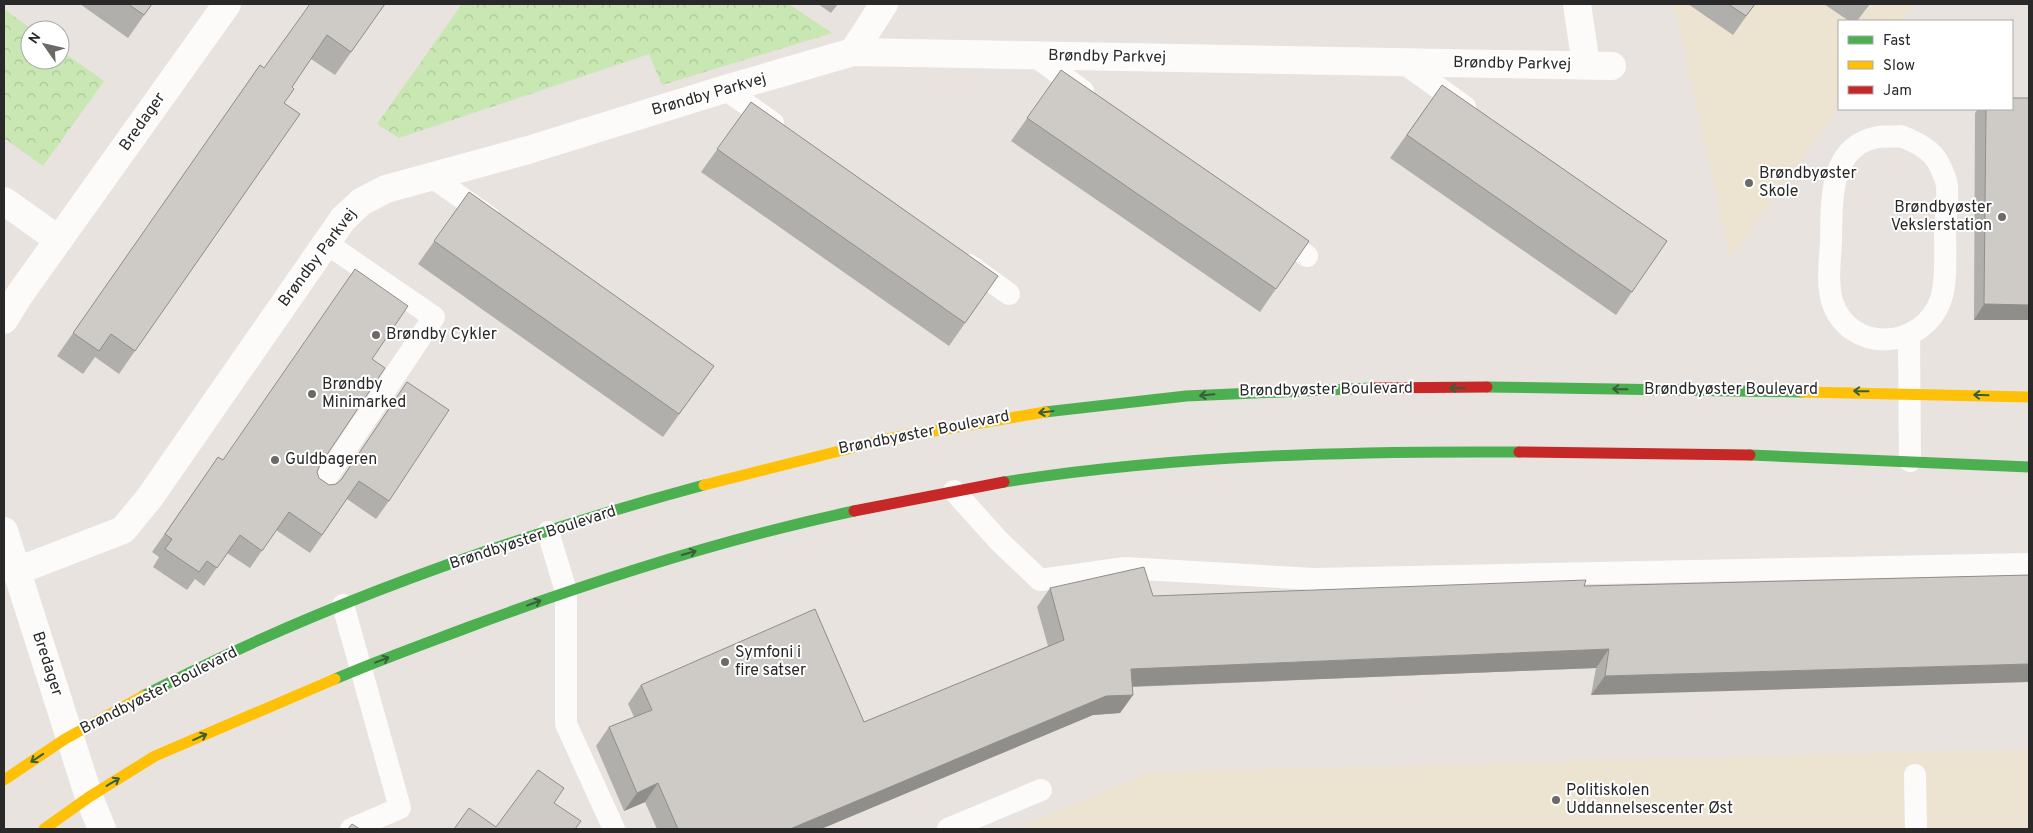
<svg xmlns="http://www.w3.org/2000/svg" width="2033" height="833" font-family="Overpass,sans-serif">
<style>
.education{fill:#ede3d1}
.park{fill:url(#park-crowns)}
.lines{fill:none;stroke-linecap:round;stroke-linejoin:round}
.lane{stroke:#fcfbfa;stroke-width:22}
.street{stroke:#fcfbfa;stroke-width:28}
.fast{stroke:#4caf50;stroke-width:11}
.slow{stroke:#ffc107;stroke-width:11}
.jam{stroke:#c62828;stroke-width:11}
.wall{fill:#b1afab}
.shaded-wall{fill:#908e8b}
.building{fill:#cecbc7;stroke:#908e8b}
.oneway{stroke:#375f39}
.poi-dot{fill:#6c6a68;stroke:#fff;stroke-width:2}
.labels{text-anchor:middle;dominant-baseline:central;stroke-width:4;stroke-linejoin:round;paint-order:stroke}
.street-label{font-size:16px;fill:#292929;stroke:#fff}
.poi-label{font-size:16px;fill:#292929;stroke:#fff;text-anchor:start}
</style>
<defs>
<pattern id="park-crowns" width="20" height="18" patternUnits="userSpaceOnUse" patternTransform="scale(1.25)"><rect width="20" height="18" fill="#c8e7b2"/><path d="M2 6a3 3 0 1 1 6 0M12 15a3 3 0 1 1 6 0" fill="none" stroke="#acc699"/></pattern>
</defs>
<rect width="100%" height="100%" fill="#e8e3de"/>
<!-- education -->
<path class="education" d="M 1674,4 L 1914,4 L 1901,21 L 1839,21 L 1839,107 L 1730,259 Z
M 2029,749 L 2029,829 L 1014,829 L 1151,772 Z"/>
<!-- park -->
<path class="park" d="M 462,4 L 789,4 L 832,33 L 662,85 L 649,54 L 399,138 L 377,124 Z
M 4,9 L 33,30 L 30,30 L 30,60 L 60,60 L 60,50 L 104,81 L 43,166 L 4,138 Z"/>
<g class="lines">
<!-- lane -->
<path class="lane" d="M 1035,56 L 1083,91
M 1404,63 L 1465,107
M 725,89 L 773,123
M 1901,136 C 1915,142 1932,149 1939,164 C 1942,170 1946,179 1947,186 C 1948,199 1946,214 1945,228 C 1945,246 1947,283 1941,299 C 1924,350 1849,355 1832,301 C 1827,283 1830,260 1831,241 C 1832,202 1828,146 1878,137 C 1885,136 1893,137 1901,136 Z
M 432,177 L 489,217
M 1278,234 L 1307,256
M 969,265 L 1009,294
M 1909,335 L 1910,461
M 318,490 L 434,317 L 326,243
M 954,491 L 999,541 L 1040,580 L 1125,568 L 1314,579 L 2029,564
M 548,532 L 566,591 L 566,724 L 614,829
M 343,605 L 400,808 L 351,829
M 1915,775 L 1916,829
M 948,829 L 1041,790"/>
<!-- street -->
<path class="street" d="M 1577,4 L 1586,65
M 853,52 L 884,4
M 4,201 L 59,240
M 4,320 L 20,294 L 227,4
M 4,531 L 89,797 L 102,829
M 17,571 L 123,530 L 150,497 L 343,219 L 361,202 L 386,189 L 528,150 L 725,89 L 853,52 L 1612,66"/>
<!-- fast -->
<path class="fast" d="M 1487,387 L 1803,392
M 1045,412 L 1186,396 L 1372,388
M 1750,455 L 2029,467
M 1004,482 C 1176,455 1345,451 1519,452
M 335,679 C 379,660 424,644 469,627 C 595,580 723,539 854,511
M 143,696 C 320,604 511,537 704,485"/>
<!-- slow -->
<path class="slow" d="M 1803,392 L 2029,397
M 704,485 L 887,439 L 1045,412
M 4,780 L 65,739 L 143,696
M 44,829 L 89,797 L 155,756 L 335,679"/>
<!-- jam -->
<path class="jam" d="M 1372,388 L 1487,387
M 1519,452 L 1750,455
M 854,511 L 1004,482"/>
</g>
<!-- wall -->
<path class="wall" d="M 80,4 L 152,4 L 128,38 Z
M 385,4 L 335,75 L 311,59 L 292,87 L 284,103 L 300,114 L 119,374 L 95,357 L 83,374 L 57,356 L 260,65 L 264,68 Z
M 818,4 L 838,4 L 831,13 Z
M 1688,4 L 1755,4 L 1733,35 Z
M 1824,4 L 1870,4 L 1857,21 L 1849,21 Z
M 1061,70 L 1309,241 L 1260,312 L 1011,141 Z
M 1442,85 L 1667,241 L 1616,315 L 1390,158 Z
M 2029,98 L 2029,320 L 1974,320 L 1975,113 L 1978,109 L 2012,109 Z
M 751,102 L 998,276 L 949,346 L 701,172 Z
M 469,192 L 714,366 L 663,437 L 418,264 Z
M 372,359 L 320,465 L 317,472 L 319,478 L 329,485 L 336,484 L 340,481 L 407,382 L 389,501 L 376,519 L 347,499 L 310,553 L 276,530 L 250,568 L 227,553 L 204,586 L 195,579 L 187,590 L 153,567 L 159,557 L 152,552 L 218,457 L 223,460 Z
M 2029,575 L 1591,695 L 1596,668 L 1132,687 L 1133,695 L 1120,713 L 1093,715 L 821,829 L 657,829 L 645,802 L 624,811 L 596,746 L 609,727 L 634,717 L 628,704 L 641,685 L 864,722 L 1048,646 L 1037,607 L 1050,588 L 1153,596 L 1584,586 Z"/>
<!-- shaded-wall -->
<path class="shaded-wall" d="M 1984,304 L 2029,305 L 2029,320 L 1974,320 Z
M 1609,649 L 1596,668 L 1118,687 L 1131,669 Z
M 2029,664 L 2029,682 L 1591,695 L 1605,676 Z
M 1133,695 L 1120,713 L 1093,715 L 821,829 L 790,829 L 1106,696 Z
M 658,783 L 645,802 L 624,811 L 637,793 Z"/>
<!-- building -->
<path class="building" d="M 128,4 L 152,4 L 144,15 Z
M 310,4 L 385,4 L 351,52 L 327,35 L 292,87 L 294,89 L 284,103 L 300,114 L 135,351 L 111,334 L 99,351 L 73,333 L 260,65 L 264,68 Z
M 1728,4 L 1755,4 L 1746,16 Z
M 1061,70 L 1309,241 L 1276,289 L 1027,118 Z
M 1442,85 L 1667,241 L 1632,292 L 1407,135 Z
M 2012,98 L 2029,98 L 2029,305 L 1984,304 L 1986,109 L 2012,109 Z
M 751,102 L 998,276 L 965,323 L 717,149 Z
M 469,192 L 714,366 L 679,414 L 434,241 Z
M 355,269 L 408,306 L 372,359 L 385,368 L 320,465 L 317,472 L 319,478 L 329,485 L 336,484 L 341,480 L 407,382 L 449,410 L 389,501 L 359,481 L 322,535 L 289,512 L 262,551 L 240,535 L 217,568 L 207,561 L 199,572 L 165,549 L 172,539 L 165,534 L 218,457 L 223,460 Z
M 1144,567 L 1153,596 L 1586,580 L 1584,586 L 2029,575 L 2029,664 L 1605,676 L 1609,649 L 1131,669 L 1133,695 L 1106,696 L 790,829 L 678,829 L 658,783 L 637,793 L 609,727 L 652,710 L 641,685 L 815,609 L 864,722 L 1064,640 L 1050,588 Z
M 538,770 L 564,788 L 554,803 L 581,821 L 575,829 L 454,829 L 469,808 L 496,827 Z
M 352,824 L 360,829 L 348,829 Z"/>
<!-- one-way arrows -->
<defs><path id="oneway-shaft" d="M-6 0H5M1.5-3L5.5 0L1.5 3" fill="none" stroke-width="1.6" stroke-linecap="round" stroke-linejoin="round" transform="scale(1.25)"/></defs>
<g class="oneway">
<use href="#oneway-shaft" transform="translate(1457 388) rotate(180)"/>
<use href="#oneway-shaft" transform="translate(1620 389) rotate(-179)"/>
<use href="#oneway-shaft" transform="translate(1861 391) rotate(-179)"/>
<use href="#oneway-shaft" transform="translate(1207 395) rotate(175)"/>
<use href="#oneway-shaft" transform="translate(1981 395) rotate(-178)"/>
<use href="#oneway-shaft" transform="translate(1046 412) rotate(173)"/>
<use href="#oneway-shaft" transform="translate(689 553) rotate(-16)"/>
<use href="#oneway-shaft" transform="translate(534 603) rotate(-21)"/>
<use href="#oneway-shaft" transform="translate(382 660) rotate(-21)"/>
<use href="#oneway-shaft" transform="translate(200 737) rotate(-24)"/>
<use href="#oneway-shaft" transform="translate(37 758) rotate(146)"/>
<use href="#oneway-shaft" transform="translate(113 782) rotate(-31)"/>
</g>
<!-- markers -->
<g class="poi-dot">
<circle cx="1749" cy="183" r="5"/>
<circle cx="2002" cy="217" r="5"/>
<circle cx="376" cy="335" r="5"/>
<circle cx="312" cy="394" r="5"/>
<circle cx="275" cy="460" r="5"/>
<circle cx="725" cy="662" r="5"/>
<circle cx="1556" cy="800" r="5"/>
</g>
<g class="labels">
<!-- street labels -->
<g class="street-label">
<text transform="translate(1107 57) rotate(1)">Brøndby Parkvej</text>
<text transform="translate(1512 64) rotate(1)">Brøndby Parkvej</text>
<text transform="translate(709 95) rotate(-16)">Brøndby Parkvej</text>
<text transform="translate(143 122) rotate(-55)">Bredager</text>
<text transform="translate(318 258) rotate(-53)">Brøndby Parkvej</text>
<text transform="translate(1326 390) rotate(-1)">Brøndbyøster Boulevard</text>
<text x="1731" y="390">Brøndbyøster Boulevard</text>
<text transform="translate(924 433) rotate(-11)">Brøndbyøster Boulevard</text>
<text transform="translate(533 538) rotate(-18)">Brøndbyøster Boulevard</text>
<text transform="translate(47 664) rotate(72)">Bredager</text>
<text transform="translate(159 691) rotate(-27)">Brøndbyøster Boulevard</text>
</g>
<!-- poi labels -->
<g class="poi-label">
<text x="1759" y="174">Brøndbyøster<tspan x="1759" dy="18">Skole</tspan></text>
<text x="1992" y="208" text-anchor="end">Brøndbyøster<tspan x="1992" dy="18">Vekslerstation</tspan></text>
<text x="386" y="335">Brøndby Cykler</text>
<text x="322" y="385">Brøndby<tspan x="322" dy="18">Minimarked</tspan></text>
<text x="285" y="460">Guldbageren</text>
<text x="735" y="653">Symfoni i<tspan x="735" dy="18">fire satser</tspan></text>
<text x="1566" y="791">Politiskolen<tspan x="1566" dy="18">Uddannelsescenter Øst</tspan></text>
</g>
</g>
<!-- border -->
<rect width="2033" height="833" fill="none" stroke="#292929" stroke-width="10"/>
<!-- legend -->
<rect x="1838" y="20" width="175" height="90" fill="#ffffff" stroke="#a9a9a9"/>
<rect x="1848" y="36" width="25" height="8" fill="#4caf50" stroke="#a9a9a9"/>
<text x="1883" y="45" font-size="15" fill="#292929">Fast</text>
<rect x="1848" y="61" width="25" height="8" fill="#ffc107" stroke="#a9a9a9"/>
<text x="1883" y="70" font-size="15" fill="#292929">Slow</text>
<rect x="1848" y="86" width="25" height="8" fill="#c62828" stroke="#a9a9a9"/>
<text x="1883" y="95" font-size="15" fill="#292929">Jam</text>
<!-- north arrow -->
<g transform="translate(45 45) rotate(304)"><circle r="24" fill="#ffffff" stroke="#a9a9a9"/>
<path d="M0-4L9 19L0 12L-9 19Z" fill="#6c6a68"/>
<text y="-8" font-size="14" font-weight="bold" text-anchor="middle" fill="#292929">N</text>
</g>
</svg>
